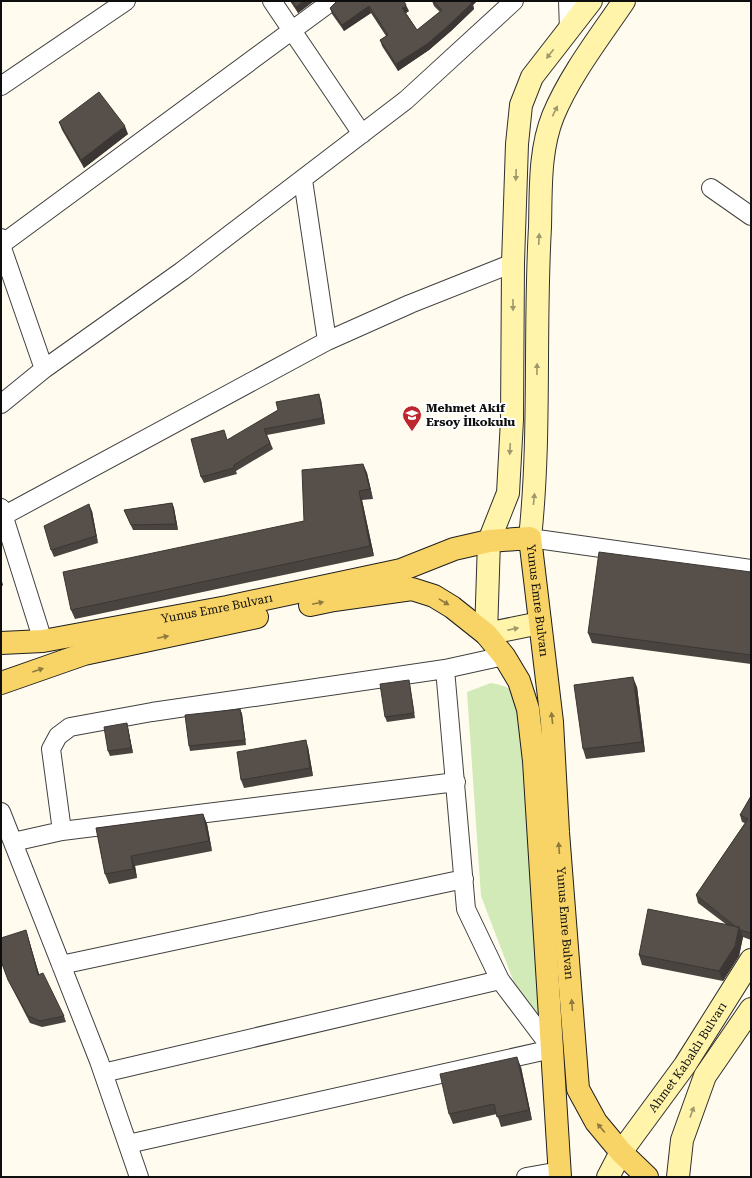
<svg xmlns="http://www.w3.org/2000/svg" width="752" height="1178" font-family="'Roboto Serif',serif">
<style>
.green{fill:#d2e9b8}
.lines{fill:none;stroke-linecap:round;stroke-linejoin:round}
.street-casing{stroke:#414141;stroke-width:20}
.secondary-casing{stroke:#303030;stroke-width:24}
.primary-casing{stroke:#1f1f1f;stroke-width:24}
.street{stroke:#fff;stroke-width:18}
.secondary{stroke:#fff4aa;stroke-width:22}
.primary{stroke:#f8d365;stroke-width:22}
.wall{fill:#4a4440}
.shaded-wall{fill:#3c3734}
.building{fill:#564f4a;stroke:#3c3734}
.oneway{fill:#9f986c}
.oneway2{fill:#8f7a3e}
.labels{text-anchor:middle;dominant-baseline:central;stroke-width:4;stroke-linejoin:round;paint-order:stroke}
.poi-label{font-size:12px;font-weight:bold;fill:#0e0e0e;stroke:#fff;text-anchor:start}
.street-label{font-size:12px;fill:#0e0e0e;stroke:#fff}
</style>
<rect width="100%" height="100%" fill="#fffcef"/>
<!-- green -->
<path class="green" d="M 491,683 C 511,687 514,689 521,709 L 542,1022 L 515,985 L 481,896 L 467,692 Z"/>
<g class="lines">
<defs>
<path id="street" d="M 272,1 L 362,134
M 568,1 L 569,30
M 1,86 L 126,1
M 303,180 L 327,341
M 711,188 L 751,216
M 1,238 L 3,251 L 44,369
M 2,244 L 332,1
M 1,404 L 44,369 L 182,271 L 406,100 L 514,1
M 1,508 L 43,641
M 3,516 L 327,341 L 410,304 L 513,263
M 530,538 L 751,569
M 1,812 L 99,1061 L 139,1177
M 62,831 L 51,749 L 58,736 L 70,727 L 152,712 L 445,669 L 504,656
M 13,842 L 62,831 L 456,782
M 61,965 L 464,879
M 103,1073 L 500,980
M 128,1144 L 552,1049 L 500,980 L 466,909 L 445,669
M 526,1177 L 560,1171"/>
<g id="secondary">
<path d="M 530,538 C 541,435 534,331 540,227 C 541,191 539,151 553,116 C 570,75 599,38 624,1"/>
<path d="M 540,623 L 486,634 L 489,541 L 508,493 L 512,420 L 513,263 L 517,144 L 521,105 L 532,77 L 591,1"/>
<path id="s1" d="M 608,1177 L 621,1152 L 685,1065 L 751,960"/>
<path d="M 678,1177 L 682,1140 L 705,1076 L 751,1009"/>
</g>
<g id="primary">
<path d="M 310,605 L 334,600 L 412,589 L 434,596 L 452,607 L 486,634 L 504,656 L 519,681 L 528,709 L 534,761 L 560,1177"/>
<path id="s2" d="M 1,643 L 43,641 L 227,607 L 401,570 L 454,549 L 489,541 L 530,538 L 552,722 L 558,832 L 578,1089 L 596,1122 L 621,1152 L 647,1177"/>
<path d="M 1,683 L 84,654 L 257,617"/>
</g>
</defs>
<!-- street casing -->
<use href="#street" class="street-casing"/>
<!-- secondary casing -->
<use href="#secondary" class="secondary-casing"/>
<!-- primary casing -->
<use href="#primary" class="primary-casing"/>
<!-- street -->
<use href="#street" class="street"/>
<!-- secondary -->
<use href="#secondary" class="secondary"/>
<!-- primary -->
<use href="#primary" class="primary"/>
</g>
<!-- wall -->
<path class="wall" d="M 290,1 L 314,1 L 298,13 Z
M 337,1 L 409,11 L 406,13 L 417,30 L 440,12 L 434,6 L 432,1 L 477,1 L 473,5 L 474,9 L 451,31 L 429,50 L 398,71 L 382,46 L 380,40 L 386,36 L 371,13 L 344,31 L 332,14 L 330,8 Z
M 59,122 L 128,134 L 84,168 L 62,130 Z
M 321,400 L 325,424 L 267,435 L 273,449 L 236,471 L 237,474 L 204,483 L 201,477 L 227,440 Z
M 363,464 L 367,473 L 373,499 L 362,500 L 374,556 L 75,619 L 71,610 L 304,521 Z
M 172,503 L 174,508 L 178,530 L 133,530 L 124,510 Z
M 92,511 L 98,543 L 54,557 L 51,550 Z
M 751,572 L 751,664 L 592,643 L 588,633 Z
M 409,680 L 410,685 L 415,718 L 387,722 L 385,717 Z
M 637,687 L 645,752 L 586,759 L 583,749 Z
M 240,709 L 242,714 L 246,745 L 190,751 L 189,746 Z
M 128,728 L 133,753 L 110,756 L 108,751 Z
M 308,747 L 313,776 L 244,788 L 241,780 Z
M 751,796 L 751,940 L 743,937 L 739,956 L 723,981 L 642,965 L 639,955 L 727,925 L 698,903 L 696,895 L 745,823 L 742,822 L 740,815 Z
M 203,814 L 207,824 L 212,851 L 135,866 L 137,878 L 109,884 L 105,874 L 96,828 Z
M 28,937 L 39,974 L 64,1016 L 66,1022 L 42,1027 L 30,1023 L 11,986 L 1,962 Z
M 521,1067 L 532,1120 L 501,1127 L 497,1114 L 453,1124 L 449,1114 Z"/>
<!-- shaded-wall -->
<path class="shaded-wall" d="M 304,1 L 314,1 L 298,13 L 296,7 Z
M 470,1 L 477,1 L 473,5 L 474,9 L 451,31 L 429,50 L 398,71 L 396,64 Z
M 406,5 L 409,11 L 404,14 L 402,8 Z
M 369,6 L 371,13 L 344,31 L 342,25 Z
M 125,126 L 128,134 L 84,168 L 81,160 Z
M 319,394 L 321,400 L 325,424 L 323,418 Z
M 363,464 L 367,473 L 373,499 L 370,489 Z
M 359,491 L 362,500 L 374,556 L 370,546 Z
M 172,503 L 174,508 L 178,530 L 176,524 Z
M 89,504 L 92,511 L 98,543 L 96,536 Z
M 1,578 L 3,585 L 1,587 Z
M 633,677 L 637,687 L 645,752 L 642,742 Z
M 240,709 L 242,714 L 246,745 L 245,740 Z
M 127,723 L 133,753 L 131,748 Z
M 306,740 L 308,747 L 313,776 L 310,768 Z
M 203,814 L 207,824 L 212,851 L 209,841 Z
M 131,856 L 135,866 L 137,878 L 133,869 Z
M 739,927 L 743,937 L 739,956 L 723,981 L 719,971 Z
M 26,930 L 28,937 L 41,981 L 38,975 Z
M 517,1057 L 521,1067 L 532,1120 L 529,1110 Z"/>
<!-- building -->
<path class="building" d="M 292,1 L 304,1 L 296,7 Z
M 337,1 L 404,1 L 406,5 L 402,8 L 417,30 L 442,10 L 433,1 L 470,1 L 472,3 L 449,25 L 427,44 L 396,64 L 380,40 L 388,35 L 369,6 L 342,25 L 330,8 Z
M 99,92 L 125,126 L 81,160 L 59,122 Z
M 319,394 L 323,418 L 264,429 L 270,443 L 234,465 L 234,468 L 201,477 L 191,439 L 224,430 L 227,440 L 278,410 L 276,402 Z
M 363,464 L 370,489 L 359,491 L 370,546 L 71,610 L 63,572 L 304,521 L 302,470 Z
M 172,503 L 176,524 L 131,525 L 124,510 Z
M 89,504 L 96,536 L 51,550 L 44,526 Z
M 599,552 L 751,572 L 751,655 L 588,633 Z
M 633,677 L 642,742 L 583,749 L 574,685 Z
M 409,680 L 414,713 L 385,717 L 380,684 Z
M 240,709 L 245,740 L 189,746 L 185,715 Z
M 127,723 L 131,748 L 108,751 L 104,727 Z
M 306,740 L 310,768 L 241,780 L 237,752 Z
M 751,796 L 751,933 L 740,930 L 739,927 L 736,927 L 696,895 L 748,819 L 740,815 Z
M 203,814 L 209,841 L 131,856 L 133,869 L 105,874 L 96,828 Z
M 648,909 L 739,927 L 735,946 L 719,971 L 639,955 Z
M 26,930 L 38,975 L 43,973 L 64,1016 L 40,1021 L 28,1016 L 8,980 L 1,961 L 1,938 Z
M 517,1057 L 529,1110 L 497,1117 L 494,1104 L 449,1114 L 440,1074 Z"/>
<!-- one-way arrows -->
<defs><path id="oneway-solid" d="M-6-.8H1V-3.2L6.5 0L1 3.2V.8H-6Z"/></defs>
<g class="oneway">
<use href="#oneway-solid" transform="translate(550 54) rotate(128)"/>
<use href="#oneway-solid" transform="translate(555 111) rotate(-64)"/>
<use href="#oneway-solid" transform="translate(516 175) rotate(92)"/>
<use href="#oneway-solid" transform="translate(539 239) rotate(-87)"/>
<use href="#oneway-solid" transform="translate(513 305) rotate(90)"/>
<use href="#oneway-solid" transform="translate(537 369) rotate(-89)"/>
<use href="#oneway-solid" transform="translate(510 449) rotate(93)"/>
<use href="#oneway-solid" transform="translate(534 499) rotate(-84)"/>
<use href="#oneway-solid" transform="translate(513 629) rotate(-12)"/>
<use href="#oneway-solid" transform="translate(692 1112) rotate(-70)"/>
</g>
<g class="oneway2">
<use href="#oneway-solid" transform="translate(444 602) rotate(31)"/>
<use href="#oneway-solid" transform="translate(318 603) rotate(-12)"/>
<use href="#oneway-solid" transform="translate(163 637) rotate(-12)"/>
<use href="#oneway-solid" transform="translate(38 670) rotate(-19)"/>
<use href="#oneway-solid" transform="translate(552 718) rotate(-96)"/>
<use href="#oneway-solid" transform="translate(559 848) rotate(-94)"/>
<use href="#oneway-solid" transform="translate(572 1005) rotate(-94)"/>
<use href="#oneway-solid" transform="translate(601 1128) rotate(-130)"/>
</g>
<!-- icons -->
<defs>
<symbol id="school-pin" viewBox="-11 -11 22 30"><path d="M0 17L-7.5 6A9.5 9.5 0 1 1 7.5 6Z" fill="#be262e" stroke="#fff"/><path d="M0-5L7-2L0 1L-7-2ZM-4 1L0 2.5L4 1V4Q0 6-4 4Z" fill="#fff"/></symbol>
</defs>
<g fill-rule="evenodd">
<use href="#school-pin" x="401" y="404" width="22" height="30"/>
</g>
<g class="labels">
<!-- poi labels -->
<g class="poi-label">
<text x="426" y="408">Mehmet Akif<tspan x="426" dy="14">Ersoy İlkokulu</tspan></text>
</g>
<!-- street labels -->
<g class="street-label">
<text stroke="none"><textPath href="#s2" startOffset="604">Yunus Emre Bulvarı</textPath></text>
<text stroke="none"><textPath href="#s2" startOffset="219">Yunus Emre Bulvarı</textPath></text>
<text stroke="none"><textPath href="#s2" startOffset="928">Yunus Emre Bulvarı</textPath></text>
<text stroke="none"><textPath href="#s1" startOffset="144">Ahmet Kabaklı Bulvarı</textPath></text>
</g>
</g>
<!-- border -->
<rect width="752" height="1178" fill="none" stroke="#0e0e0e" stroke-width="4"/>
</svg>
